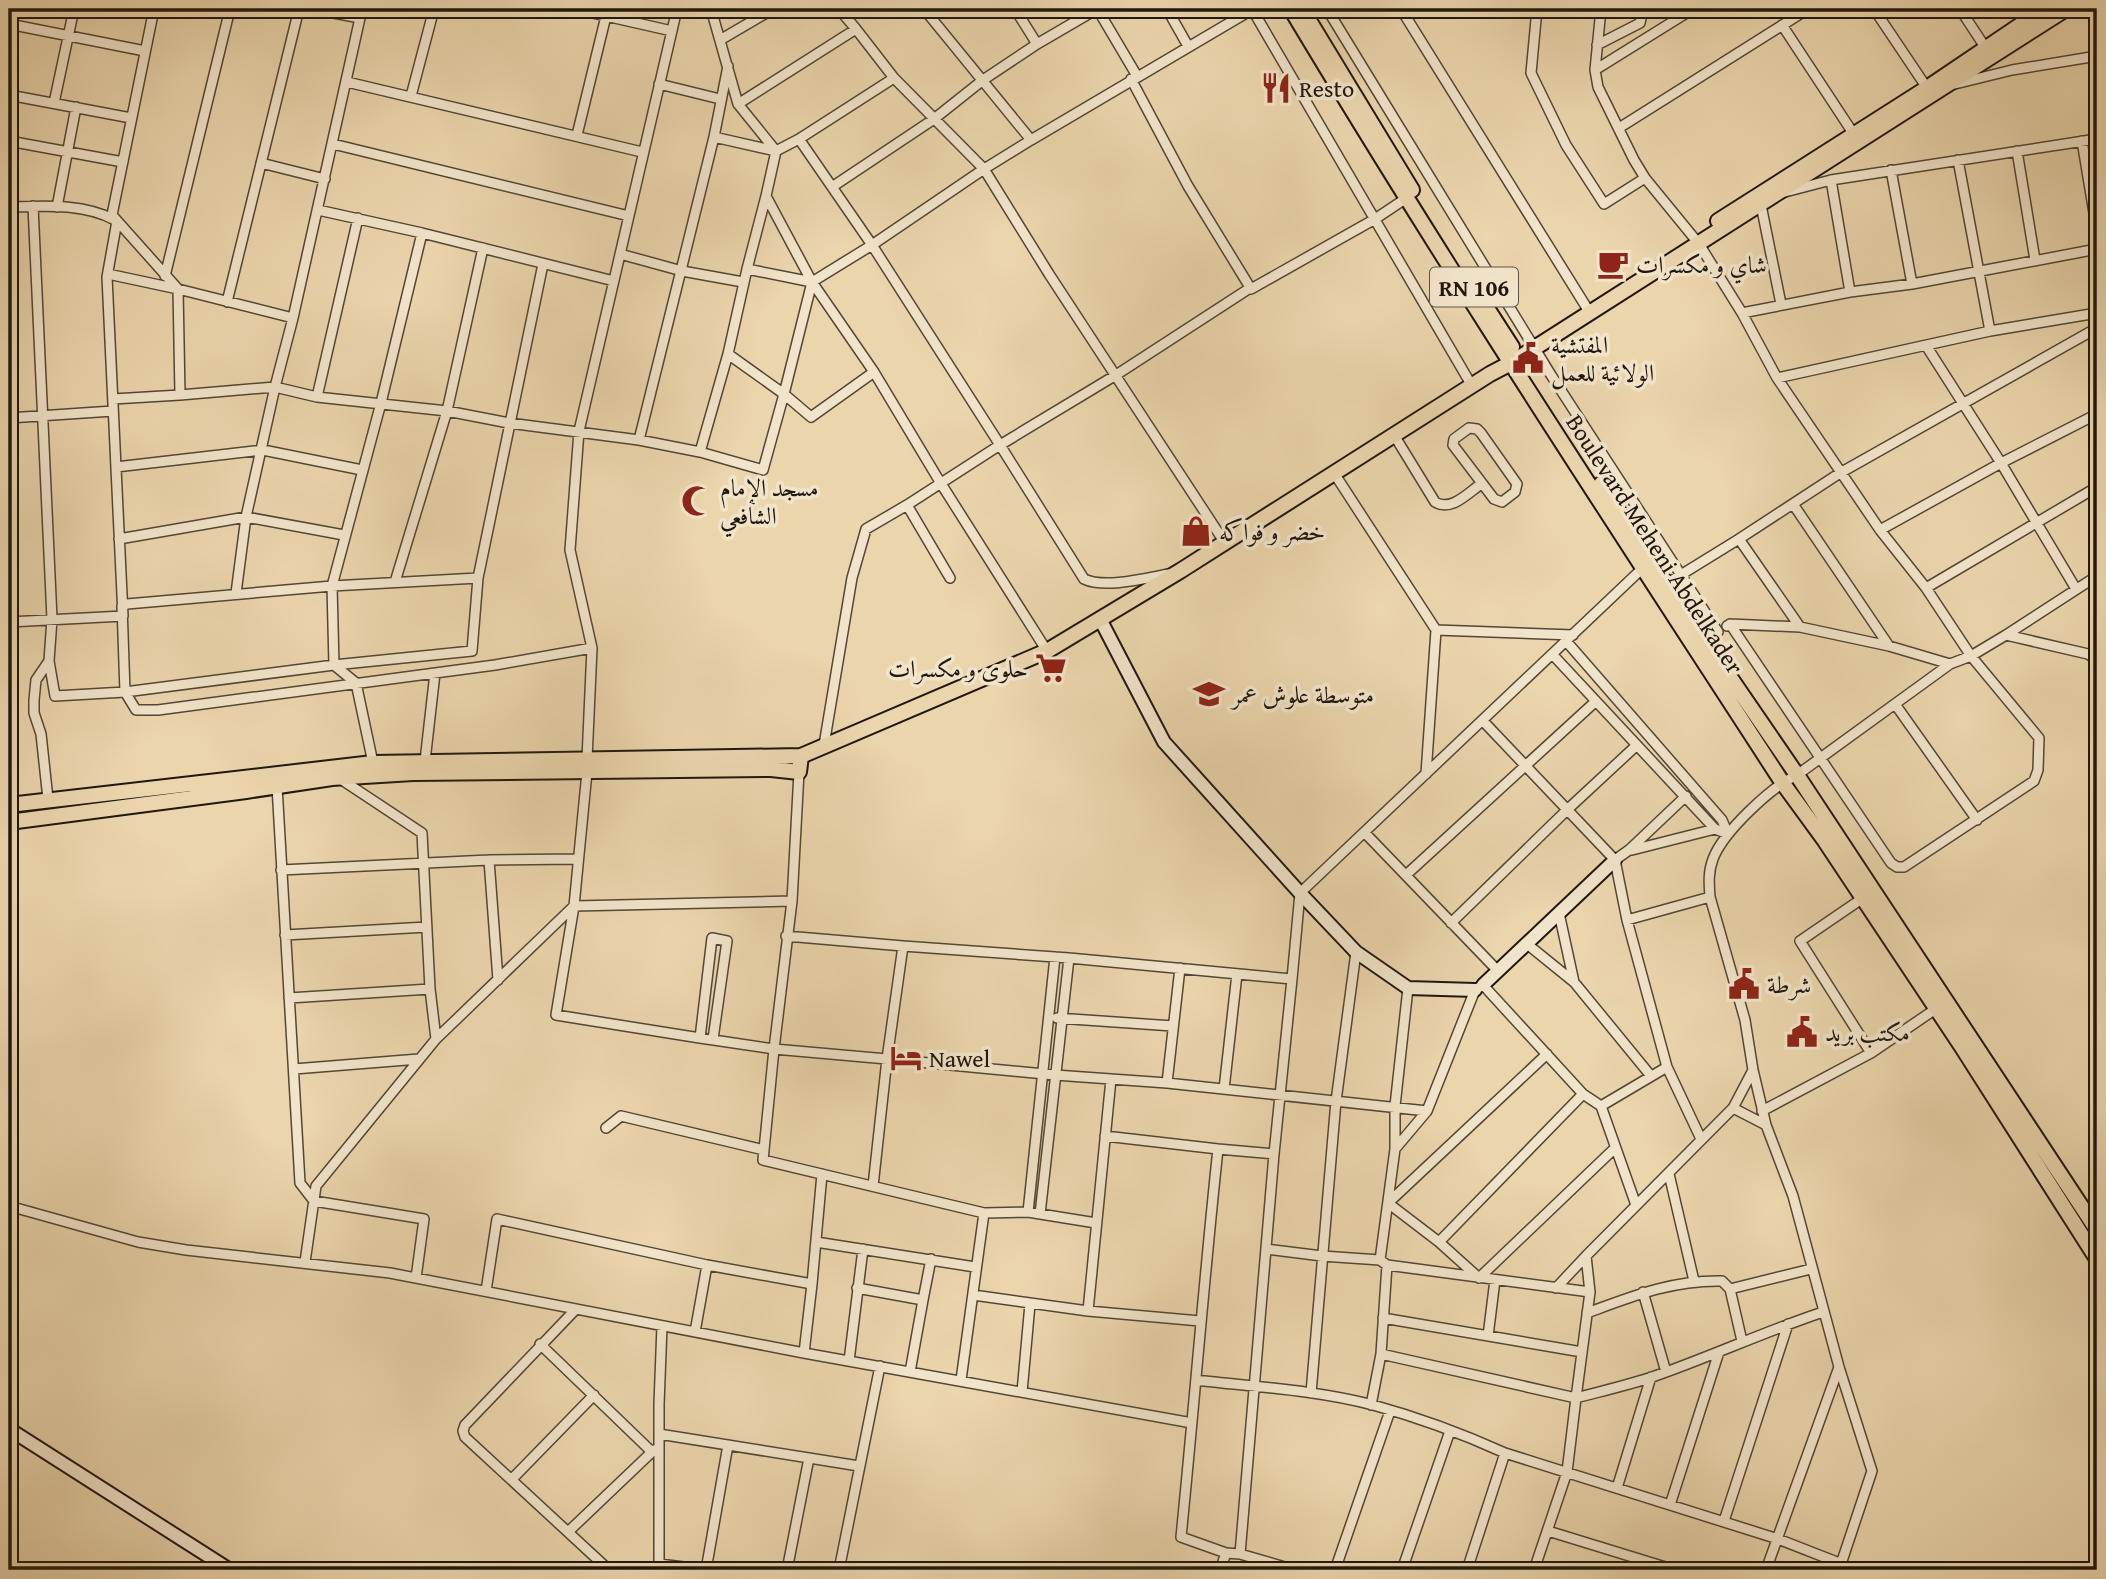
<svg xmlns="http://www.w3.org/2000/svg" width="2106" height="1579" font-family="'Gentium Book Plus',Amiri,serif">
<style>
.lines{fill:none;stroke-linecap:round;stroke-linejoin:round}
.street-casing{stroke:#534636;stroke-width:12}
.secondary-casing{stroke:#20170e;stroke-width:16}
.primary-casing{stroke:#20170e;stroke-width:18}
.street{stroke:#f2e4ca;stroke-width:9}
.secondary{stroke:#f2e4ca;stroke-width:12}
.primary{stroke:#ebd5ad;stroke-width:14}
.labels{text-anchor:middle;dominant-baseline:central;stroke-width:7;stroke-linejoin:round;paint-order:stroke}
.shield{fill:#f2e4ca;stroke:#5f5446;stroke-width:2}
.shield-label{font-size:23px;font-weight:bold;fill:#20170e}
.poi-label{font-size:24px;fill:#20170e;stroke:#f2e4ca;text-anchor:start}
.street-label{font-size:24px;fill:#20170e;stroke:#f2e4ca}
</style>
<rect width="100%" height="100%" fill="#ebd5ad"/>
<filter id="stains"><feTurbulence type="fractalNoise" baseFrequency=".00286" numOctaves="4"/><feColorMatrix values="0 0 0 0 .2 0 0 0 0 .09 0 0 0 0 .02 0 0 0 .5 -.17"/></filter>
<radialGradient id="worn" r=".72"><stop offset=".6" stop-color="#630" stop-opacity="0"/><stop offset="1" stop-color="#630" stop-opacity=".3"/></radialGradient>
<g class="lines">
<defs>
<path id="street" d="M 313,9 L 360,18
M 575,9 L 672,31
M 711,9 L 738,104 L 776,151 L 714,137 L 728,66
M 839,9 L 856,29
M 924,9 L 1031,140 L 1253,9
M 1015,9 L 1037,44
M 1167,9 L 1188,46
M 1252,9 L 1472,386
M 1327,9 L 1551,375 L 1718,632
M 1401,9 L 1590,313
M 1537,9 L 1531,73 L 1566,145 L 1604,204 L 1645,178
M 1601,9 L 1595,70 L 1598,87 L 1634,160 L 1645,178 L 1699,244 L 1742,313 L 1777,378 L 1880,530 L 1926,588 L 1971,656 L 2039,738 L 2038,770 L 2034,781 L 1904,867 L 1897,867 L 1891,863 L 1730,624
M 1874,9 L 1927,88
M 1960,9 L 1985,47
M 1098,10 L 1137,76
M 9,24 L 145,51
M 1782,25 L 1853,133
M 720,40 L 773,9
M 1597,45 L 1640,23 L 1643,9
M 1595,70 L 1693,9
M 1131,79 L 1188,186 L 1251,289 L 1375,219 L 1408,197
M 347,82 L 642,152
M 659,84 L 720,99
M 1955,84 L 2012,70 L 2097,56
M 9,95 L 131,118
M 411,96 L 434,9
M 54,103 L 74,9
M 738,104 L 856,29 L 894,78 L 984,169 L 872,245 L 1000,445 L 1116,375 L 1250,288
M 1619,128 L 1808,9
M 577,135 L 606,16
M 799,139 L 872,245 L 812,282 L 766,196 L 776,151 Z
M 799,139 L 894,78
M 1031,140 L 984,169 L 1049,274 L 1225,543
M 9,141 L 123,162
M 2082,141 L 2097,231
M 333,144 L 629,216
M 2017,151 L 2035,260
M 1958,160 L 1990,331 L 2097,313
M 261,163 L 325,179
M 1891,170 L 1912,284
M 1831,180 L 1850,292
M 832,187 L 934,119 L 983,80 L 1037,44 L 1097,9
M 1785,192 L 1831,180 L 2097,139
M 1761,205 L 1781,304
M 33,206 L 52,619 L 49,661 L 55,696 L 125,692 L 334,665 L 472,651 L 478,578 L 543,264
M 9,207 C 44,206 83,203 115,220
M 57,207 L 76,107
M 318,210 L 422,233 L 614,281
M 112,215 L 178,289 L 293,318
M 115,220 L 112,215 L 154,9
M 620,254 L 682,271 L 743,282
M 747,269 L 728,354 L 784,394 L 812,282
M 108,274 L 178,289 L 180,395 L 275,387 L 317,397 L 447,411 L 509,423 L 639,440 L 700,452 L 763,470 L 784,394 L 811,417 L 874,372 L 812,282 L 747,269 L 766,196
M 165,276 L 230,9
M 227,302 L 299,9
M 1742,313 L 1850,292 L 1912,284 L 2097,249
M 1927,347 L 2001,463 L 2076,589
M 874,372 L 940,482 L 1047,651
M 1777,378 L 1990,331
M 317,397 L 358,218
M 113,399 L 180,395
M 9,418 L 113,411
M 1469,428 L 1477,429 L 1481,433 L 1517,484 L 1515,492 L 1502,502 L 1494,499 L 1453,445 L 1454,439 Z
M 1394,435 L 1435,502 C 1451,512 1468,493 1481,484
M 639,440 L 714,137
M 700,452 L 728,354
M 116,467 L 263,450 L 362,470
M 1334,473 L 1436,630
M 1793,504 L 1889,646
M 1880,530 L 2001,463 L 2097,414
M 119,539 L 246,517 L 344,535
M 1739,539 L 1800,627
M 478,578 L 332,586 L 127,604 L 122,606 L 125,692 L 136,710 L 158,710 L 495,665 L 592,648
M 950,578 L 907,505 L 1000,445 L 1084,579 C 1105,589 1147,578 1169,574
M 395,582 L 447,411 L 483,248
M 1666,584 L 1739,539 L 1840,473 L 2097,328
M 1926,588 L 2097,487
M 236,593 L 246,517 L 275,387 L 293,318 L 362,9
M 9,622 L 123,616 L 107,277 L 117,221
M 1727,626 L 1730,624 L 1800,627 L 1889,646 L 1950,664
M 2006,635 L 2097,576
M 1566,641 L 1722,820 L 1728,834
M 1553,655 L 1715,829 L 1728,834
M 1895,704 L 1977,820
M 1483,721 L 1615,860 L 1627,920 L 1667,1067
M 824,745 L 852,578 L 866,529 L 907,505
M 587,759 L 592,648 L 570,550 L 579,431 L 677,9
M 425,761 L 435,673
M 373,763 L 356,683 L 334,665 L 332,586 L 381,403 L 422,233
M 587,772 L 574,906 L 556,1015 L 700,1038
M 1426,774 L 1436,630 L 1573,635
M 339,778 L 422,833 L 430,989 L 436,1039
M 277,786 L 300,1183 L 314,1201 L 424,1219 L 416,1278
M 48,799 L 41,734 L 34,713 L 34,700 L 36,680 L 49,661
M 1365,833 L 1498,971
M 1632,850 L 1715,829
M 489,860 L 498,980
M 1615,860 L 1629,850 L 1686,796
M 281,870 L 489,860 L 577,859
M 1406,875 L 1595,702
M 1863,898 L 1800,941 L 1871,1053
M 1559,913 L 1574,982
M 1627,920 L 1710,897
M 1451,923 L 1568,809 L 1637,745
M 285,935 L 427,927
M 786,936 L 903,946 L 887,1059 L 774,1049 L 792,901 L 799,772
M 1527,944 L 1574,982 L 1651,1076
M 903,946 L 1069,958 L 1292,979 L 1300,893 L 1646,565
M 289,998 L 430,989
M 1057,1018 L 1173,1026
M 713,1039 L 727,941 L 712,938 L 700,1038 L 774,1049 L 763,1160 L 984,1213 L 1028,1212 L 1096,1223
M 1547,1054 L 1388,1203 L 1439,1242 L 1479,1278 L 1615,1148
M 294,1069 L 419,1059
M 1753,1070 L 1733,1108 L 1766,1125
M 1167,1083 L 1180,968
M 1224,1089 L 1237,974
M 1601,1106 L 1667,1067 L 1701,1139
M 1762,1111 L 1871,1053 L 1937,1008
M 606,1128 L 621,1116 L 764,1150
M 1105,1136 L 1218,1149 C 1204,1279 1194,1408 1181,1537 L 1226,1553 L 1220,1570
M 1218,1149 L 1274,1154
M 1395,1149 L 1427,1111
M 1669,1174 L 1694,1281
M 873,1186 L 887,1059 L 1055,1075 L 1167,1083 L 1427,1111 L 1475,990 L 1483,985 L 1583,1094 L 1601,1106 L 1636,1205
M 9,1206 L 138,1242 L 186,1250 L 390,1273 L 804,1353 L 1192,1423
M 1028,1212 L 1055,957
M 1040,1214 L 1069,958
M 816,1242 L 975,1267
M 1439,1242 L 1583,1094
M 1266,1249 L 1322,1256 L 1380,1260 L 1387,1265 L 1590,1292 L 1576,1398 L 1381,1354
M 1586,1256 L 1733,1108
M 1380,1260 L 1395,1149 L 1395,1106 L 1408,988
M 305,1262 L 316,1186 L 436,1039 L 574,906 L 792,901
M 857,1288 L 923,1300 L 910,1372
M 1556,1288 L 1586,1256 L 1590,1292
M 1730,1289 L 1742,1341
M 486,1291 L 497,1219 L 707,1265 L 812,1284 L 822,1174
M 1643,1292 L 1666,1372
M 973,1295 L 1088,1311 L 1200,1321
M 923,1300 L 931,1259
M 576,1309 L 465,1425 L 463,1431 L 465,1437 L 609,1570
M 1088,1311 L 1111,1079
M 1587,1313 C 1633,1296 1672,1280 1722,1281 L 1730,1289 L 1811,1269
M 1383,1318 L 1582,1352
M 695,1332 L 707,1265
M 1488,1336 L 1495,1280
M 540,1344 L 652,1452
M 804,1353 L 812,1284
M 849,1361 L 863,1249
M 1839,1367 L 1872,1471 L 1839,1570
M 961,1380 L 984,1213
M 1196,1380 C 1255,1387 1316,1390 1373,1405 C 1417,1417 1463,1434 1505,1453 L 1778,1539 L 1842,1564
M 1022,1392 L 1030,1304
M 1311,1393 L 1336,1101 L 1356,952
M 1371,1405 L 1381,1354 L 1387,1265
M 659,1434 L 859,1466
M 513,1478 L 594,1395
M 1617,1488 L 1651,1377
M 1670,1505 L 1719,1352
M 1724,1521 L 1788,1324
M 569,1531 L 654,1450
M 1548,1531 L 1675,1570
M 1226,1553 L 1240,1554 L 1295,1570
M 1240,1554 L 1274,1154 L 1292,979
M 659,1564 L 709,1570
M 659,1570 L 659,1404 L 662,1326
M 706,1570 L 728,1445
M 787,1570 L 809,1458
M 839,1570 L 880,1366
M 1335,1570 L 1390,1411
M 1402,1570 L 1450,1431
M 1467,1570 L 1505,1453
M 1534,1570 L 1567,1472 L 1576,1398 C 1602,1391 1629,1385 1655,1376 C 1712,1356 1766,1331 1823,1312
M 1766,1570 L 1839,1367 L 1793,1196 L 1766,1125 L 1753,1070 L 1745,1020 L 1710,897 C 1709,884 1708,872 1713,859 C 1723,832 1771,787 1797,775 L 1950,664 L 1971,656 L 2006,635 L 2088,654 L 2097,660"/>
<path id="secondary" d="M 1100,619 L 1164,742 L 1300,893 L 1356,952 L 1408,988 L 1475,990
M 1483,985 L 1615,860
M 9,1429 L 230,1570"/>
<path id="primary" d="M 1291,9 C 1448,271 1616,526 1782,782 L 1825,841 L 1962,1047 L 2097,1259
M 1302,9 L 1412,190
M 1718,221 L 1927,88 L 2044,9
M 1483,302 L 1512,347
M 1601,484 L 1651,562 L 1797,775 L 2097,1230
M 9,805 L 373,763 L 801,756 L 1047,651 L 1180,571 L 1490,374 L 1511,363 L 2066,9
M 9,822 L 246,791 L 332,778 L 413,773 L 771,769 L 799,772 L 801,756"/>
</defs>
<!-- street casing -->
<use href="#street" class="street-casing"/>
<!-- secondary casing -->
<use href="#secondary" class="secondary-casing"/>
<!-- primary casing -->
<use href="#primary" class="primary-casing"/>
<!-- street -->
<use href="#street" class="street"/>
<!-- secondary -->
<use href="#secondary" class="secondary"/>
<!-- primary -->
<use href="#primary" class="primary"/>
</g>
<!-- icons -->
<defs>
<symbol id="restaurant-bare" viewBox="-9 -9 18 18"><path d="M-5-6h1v4h1v-4h1v4h1v-4h1v5L-1.5 .5V6h-2V.5L-5-1ZM5-6V6H3V1.5H1.5Q1.5-4 5-6Z" fill="#8f2418" stroke="#f2e4ca" stroke-width="2.5" paint-order="stroke"/></symbol>
<symbol id="cafe-bare" viewBox="-9 -9 18 18"><path d="M-5.5-4.5H6V0H3Q3 3.5 0 3.5H-2.5Q-5.5 3.5-5.5 0ZM3-3.2v2h1.7v-2ZM-6 4.5H4V6H-6Z" fill="#8f2418" stroke="#f2e4ca" stroke-width="2.5" paint-order="stroke"/></symbol>
<symbol id="civic-bare" viewBox="-9 -9 18 18"><path d="M-.6-6.5H3V-4.5H.6V-3L4-1V1h2V6H-6V1h2V-1L-.6-3ZM-1.2 2.5V6h2.4V2.5Z" fill="#8f2418" stroke="#f2e4ca" stroke-width="2.5" paint-order="stroke"/></symbol>
<symbol id="mosque-bare" viewBox="-9 -9 18 18"><path d="M3.5-4.9A6 6 0 1 0 3.5 4.9A5 5 0 1 1 3.5-4.9Z" fill="#8f2418" stroke="#f2e4ca" stroke-width="2.5" paint-order="stroke"/></symbol>
<symbol id="shop-bare" viewBox="-9 -9 18 18"><path d="M-5-2.5h2.3a2.7 3.5 0 0 1 5.4 0H5L5.5 6h-11ZM-1.5-2.5h3a1.5 2.3 0 0 0-3 0Z" fill="#8f2418" stroke="#f2e4ca" stroke-width="2.5" paint-order="stroke"/></symbol>
<symbol id="supermarket-bare" viewBox="-9 -9 18 18"><path d="M-6-5.5h2.5l.6 2H6L4.5 2H-2.5L-4.4-4H-6ZM-1.5 3.2a1.3 1.3 0 1 0 .1 0ZM3 3.2a1.3 1.3 0 1 0 .1 0Z" fill="#8f2418" stroke="#f2e4ca" stroke-width="2.5" paint-order="stroke"/></symbol>
<symbol id="school-bare" viewBox="-9 -9 18 18"><path d="M0-5L7-2L0 1L-7-2ZM-4 1L0 2.5L4 1V4Q0 6-4 4Z" fill="#8f2418" stroke="#f2e4ca" stroke-width="2.5" paint-order="stroke"/></symbol>
<symbol id="hotel-bare" viewBox="-9 -9 18 18"><path d="M-6-4.5h1.5V1H6V5H4.5V3h-9V5H-6ZM-4 0a1.8 1.8 0 1 1 3.6 0ZM.5 0V-2.5h3Q6-2.5 6 0Z" fill="#8f2418" stroke="#f2e4ca" stroke-width="2.5" paint-order="stroke"/></symbol>
</defs>
<g fill-rule="evenodd">
<use href="#restaurant-bare" x="1254" y="66" width="44" height="44"/>
<use href="#cafe-bare" x="1591" y="242" width="44" height="44"/>
<use href="#civic-bare" x="1506" y="336" width="44" height="44"/>
<use href="#mosque-bare" x="675" y="479" width="44" height="44"/>
<use href="#shop-bare" x="1174" y="509" width="44" height="44"/>
<use href="#supermarket-bare" x="1029" y="646" width="44" height="44"/>
<use href="#school-bare" x="1187" y="672" width="44" height="44"/>
<use href="#civic-bare" x="1722" y="962" width="44" height="44"/>
<use href="#civic-bare" x="1780" y="1010" width="44" height="44"/>
<use href="#hotel-bare" x="884" y="1036" width="44" height="44"/>
</g>
<g class="labels">
<!-- shield labels -->
<rect class="shield" x="1430" y="267.5" width="88" height="39" rx="5"/>
<g class="shield-label">
<text x="1474" y="287">RN 106</text>
</g>
<!-- poi labels -->
<g class="poi-label">
<text x="1299" y="88">Resto</text>
<text x="1636" y="264">شاي و مكسرات</text>
<text x="1551" y="344">المفتشية<tspan x="1551" dy="28">الولائية للعمل</tspan></text>
<text x="720" y="487">مسجد الإمام<tspan x="720" dy="28">الشافعي</tspan></text>
<text x="1219" y="531">خضر و فواكه</text>
<text x="1028" y="668" text-anchor="end">حلوى و مكسرات</text>
<text x="1232" y="694">متوسطة علوش عمر</text>
<text x="1767" y="984">شرطة</text>
<text x="1825" y="1032">مكتب بريد</text>
<text x="929" y="1058">Nawel</text>
</g>
<!-- street labels -->
<g class="street-label">
<text transform="translate(1655 544) rotate(57)">Boulevard Meheni Abdelkader</text>
</g>
</g>
<!-- margin -->
<rect width="2106" height="1579" fill="none" stroke="#ebd5ad" stroke-width="35"/>
<rect x="10" y="10" width="2085" height="1558" fill="none" stroke="#20170e" stroke-width="3.5"/>
<rect x="18" y="18" width="2071" height="1544" fill="none" stroke="#20170e" stroke-width="2"/>
<rect width="100%" height="100%" filter="url(#stains)"/>
<rect width="100%" height="100%" fill="url(#worn)"/>
</svg>
